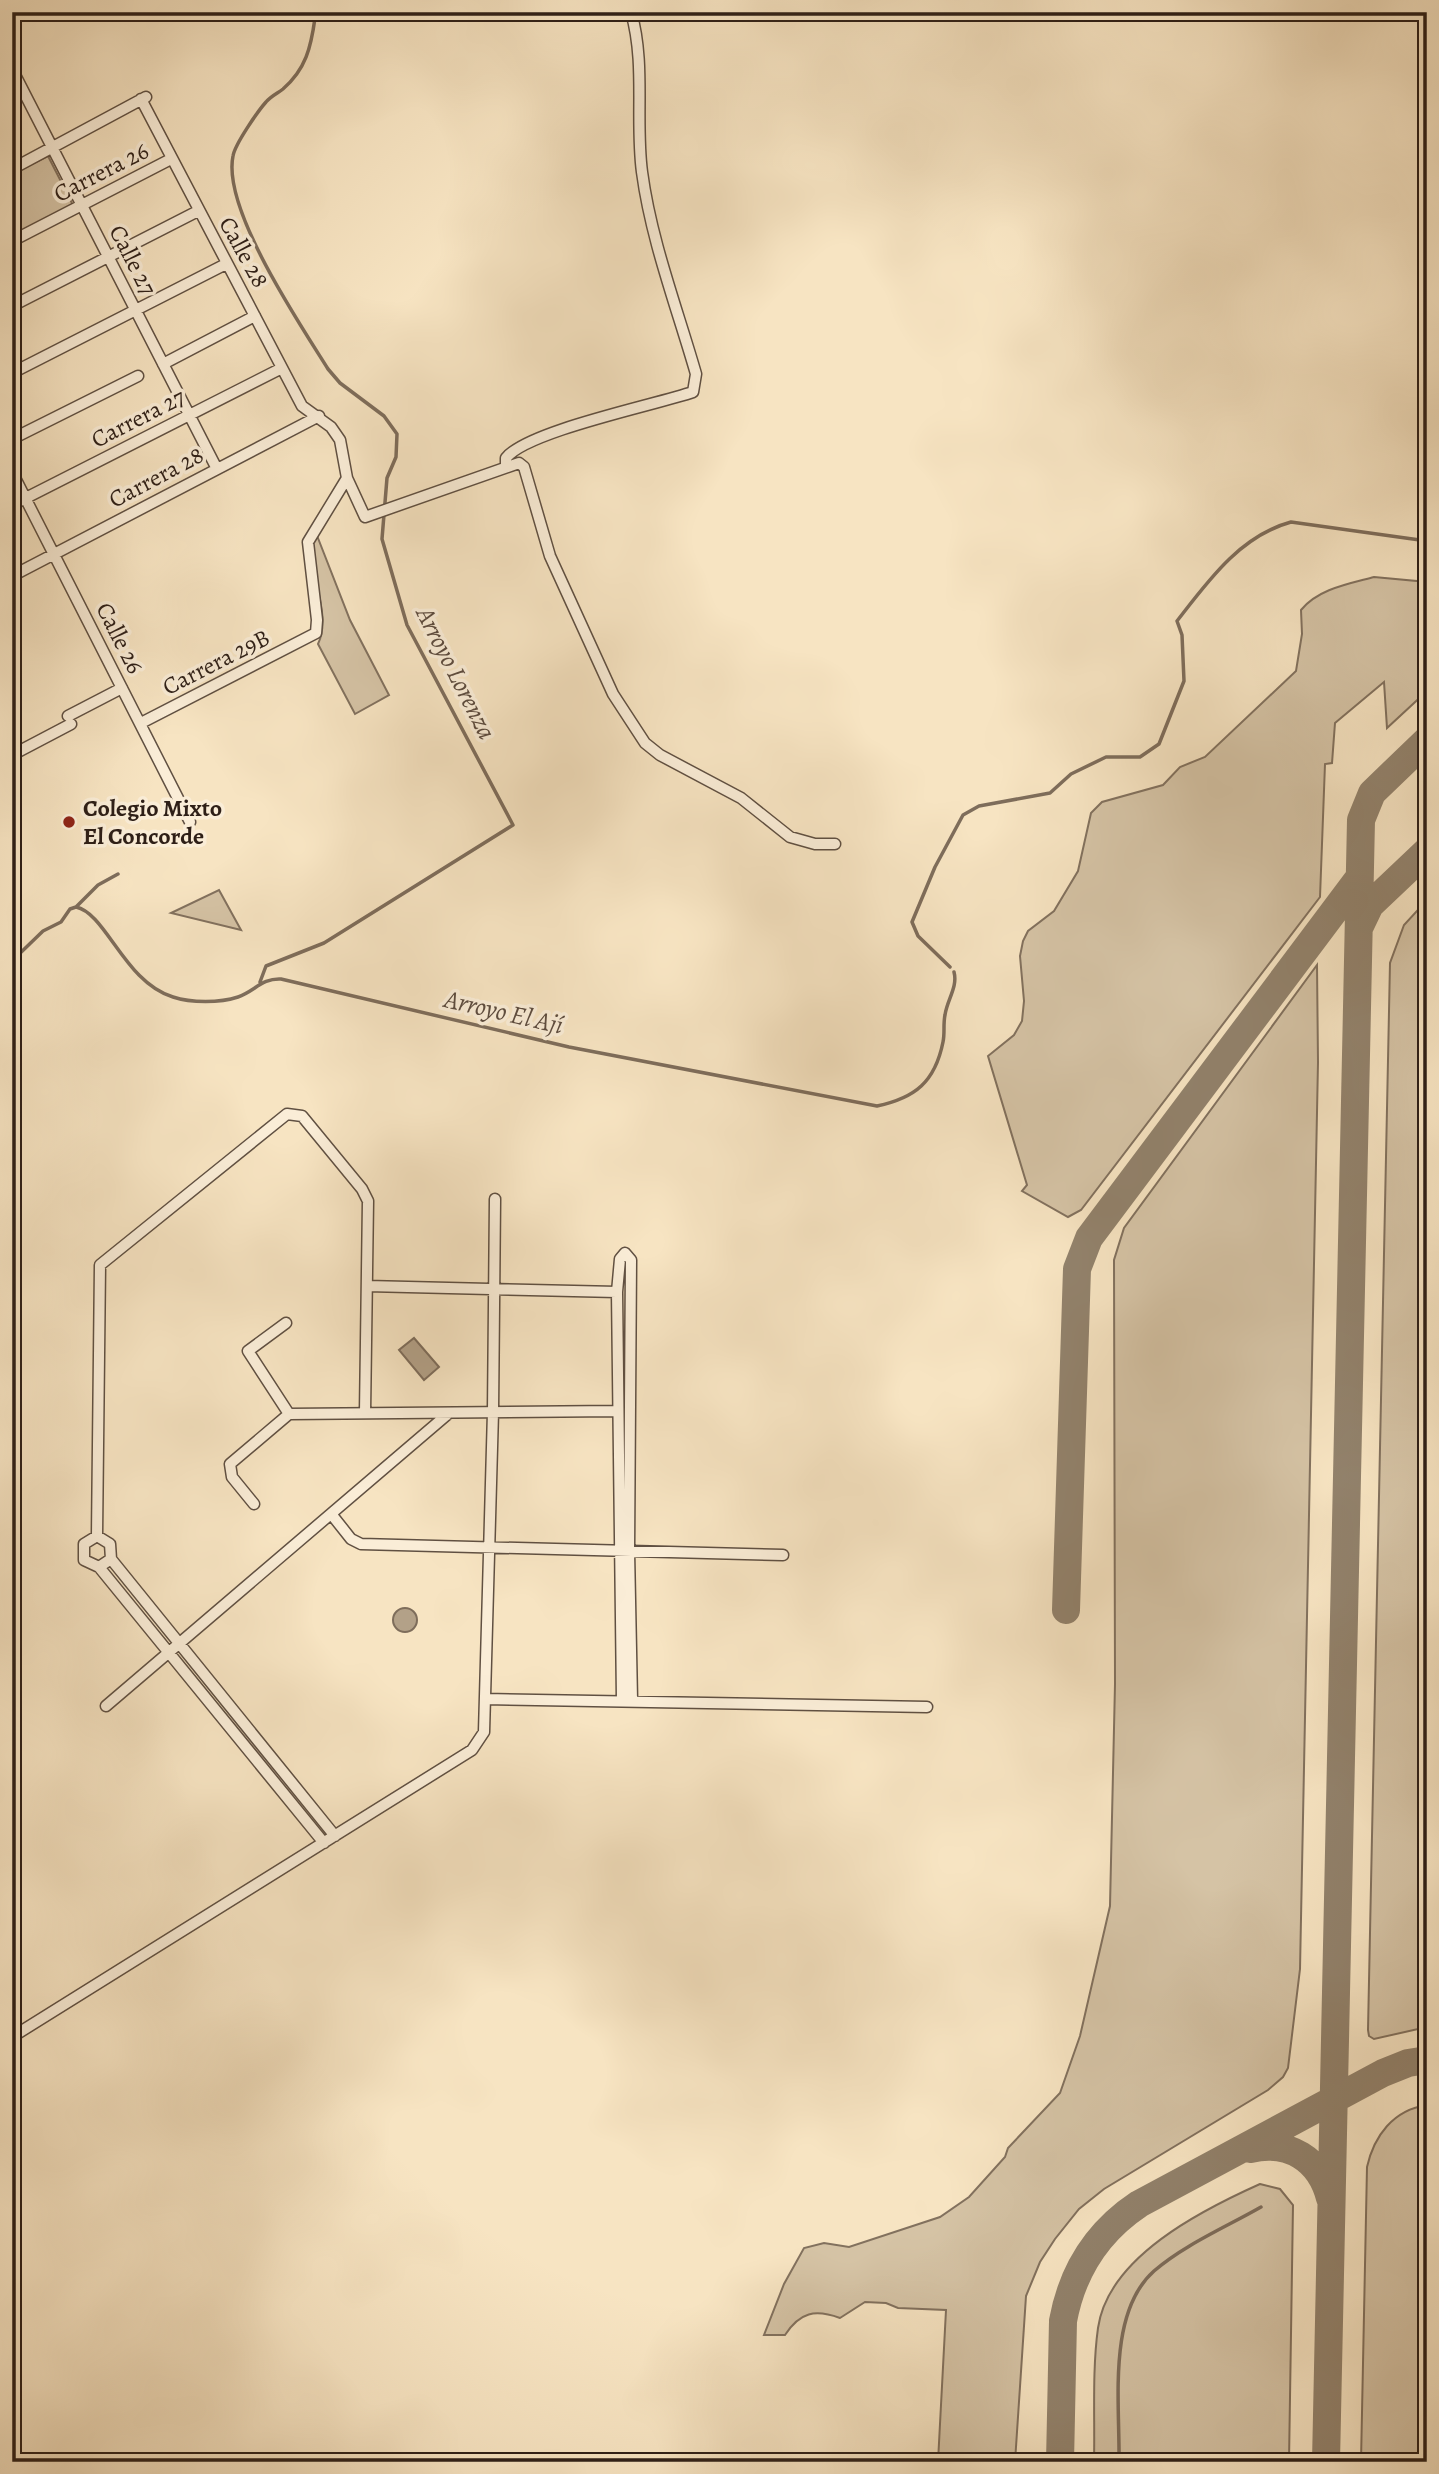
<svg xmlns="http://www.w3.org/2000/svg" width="1439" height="2474" font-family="Alegreya,serif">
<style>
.green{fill:#d5c3a5;stroke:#82715e;stroke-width:2}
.water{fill:#b3a188;stroke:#7e6d5b;stroke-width:2}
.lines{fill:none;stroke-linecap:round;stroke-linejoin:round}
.stream{stroke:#7e6d5b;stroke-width:3.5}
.taxiway{stroke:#92826c;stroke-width:28}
.minor-casing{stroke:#605042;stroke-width:13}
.minor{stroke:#faedd7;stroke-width:10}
.poi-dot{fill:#8f2418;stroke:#faedd7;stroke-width:2.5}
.labels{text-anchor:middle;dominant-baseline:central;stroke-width:7;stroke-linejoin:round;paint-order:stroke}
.street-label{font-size:24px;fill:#2e1f17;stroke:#faedd7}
.poi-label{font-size:24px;font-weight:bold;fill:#2e1f17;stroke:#faedd7;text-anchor:start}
.water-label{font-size:26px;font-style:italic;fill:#5d4c3f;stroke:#faedd7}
</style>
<rect width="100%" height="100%" fill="#f7e4c2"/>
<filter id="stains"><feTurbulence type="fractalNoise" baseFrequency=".00286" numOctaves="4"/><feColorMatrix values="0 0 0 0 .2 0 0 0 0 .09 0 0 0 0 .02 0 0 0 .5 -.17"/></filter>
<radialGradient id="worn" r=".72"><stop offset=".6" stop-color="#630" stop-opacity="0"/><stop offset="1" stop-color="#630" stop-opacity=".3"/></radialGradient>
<!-- green -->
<path class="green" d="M 48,156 L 74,207 L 12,238 L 12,174 Z
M 316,533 L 350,620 L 389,695 L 355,714 L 318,644 C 334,610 302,567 316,533 Z
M 1374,577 L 1427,582 L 1427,691 L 1387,728 L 1384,682 L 1335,723 L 1332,763 L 1325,764 L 1320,897 L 1081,1210 L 1068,1217 L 1022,1191 L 1027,1185 L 988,1056 L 1014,1035 L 1022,1021 L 1024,1001 L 1020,956 L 1023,941 L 1028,931 L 1054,911 L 1078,871 L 1091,813 L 1102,802 L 1163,785 L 1180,767 L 1205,757 L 1296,671 L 1302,634 L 1301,610 C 1318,589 1348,584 1374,577 Z
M 219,890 L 241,930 L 171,913 Z
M 1427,900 L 1427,2027 L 1374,2039 L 1369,2036 L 1368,2030 L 1390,963 L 1404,925 Z
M 1317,965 L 1318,1062 L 1300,1969 L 1288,2068 L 1283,2077 L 1268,2090 L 1104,2189 L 1079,2209 L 1055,2239 L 1040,2262 L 1026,2296 L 1015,2462 L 938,2462 L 946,2310 L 898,2308 L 886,2303 L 865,2302 L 840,2318 C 815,2309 800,2312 785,2335 L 764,2335 L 784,2284 L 804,2248 L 824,2243 L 849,2247 L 940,2217 L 969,2197 L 1005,2157 L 1008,2148 L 1060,2093 L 1080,2036 L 1110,1906 L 1115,1684 L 1114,1260 L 1124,1228 Z
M 1427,2105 L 1427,2462 L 1361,2462 L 1367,2167 C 1374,2136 1393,2110 1427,2105 Z
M 1260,2184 L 1280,2189 L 1293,2205 L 1289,2462 L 1094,2462 C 1095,2418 1092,2371 1098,2328 C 1108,2257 1202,2210 1260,2184 Z"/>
<!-- water -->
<path class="water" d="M 414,1338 L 439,1367 L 424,1380 L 399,1350 Z
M393 1620a12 12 0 1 1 24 0a12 12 0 1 1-24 0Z"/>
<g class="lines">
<!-- stream -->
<path class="stream" d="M 76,907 L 98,885 L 118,874
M 12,961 L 43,931 L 61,922 L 70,909 L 76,907 C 106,913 125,983 173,997 C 191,1003 220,1003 238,997 C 255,991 262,978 281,979 L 569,1047 L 877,1106 C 915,1098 935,1082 943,1042 C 945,1033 943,1024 945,1015 C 947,1000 958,987 954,972
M 950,967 L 918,936 L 912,922 L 935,867 L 963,815 L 979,806 L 1050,793 L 1071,774 L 1106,757 L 1140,757 L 1159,744 L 1184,681 L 1182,635 L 1177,621 C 1208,581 1240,536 1291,522 L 1427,541
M 260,982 L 266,966 L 324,943 L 513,825 L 407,625 L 382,539 L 387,478 L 396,457 L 397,434 L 384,416 L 340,383 L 328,369 C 300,324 222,209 233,156 C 235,144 258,111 266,102 C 271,96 278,93 283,89 C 306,69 311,47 315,18
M 1119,2462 C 1120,2403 1107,2313 1154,2271 C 1184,2245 1226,2227 1261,2207"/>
<!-- taxiway -->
<path class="taxiway" d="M 1359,928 L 1370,905 L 1427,851
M 1066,1610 L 1077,1269 L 1089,1238 L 1359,878
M 1250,2149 C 1289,2140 1320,2159 1330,2198
M 1060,2462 L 1063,2321 C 1072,2272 1097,2232 1139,2204 L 1383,2073 L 1408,2063 L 1427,2060
M 1326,2462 L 1361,820 L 1372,793 L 1427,740"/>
<defs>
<path id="minor" d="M 12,69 L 217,469
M 141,99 L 302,406 L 331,427 L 340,440 L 347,478 L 365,517 L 519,463 L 524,467 L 550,556 L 613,694 L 645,743 L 660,755 L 741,798 L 790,837 L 815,844 L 835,844
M 12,169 L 146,97
M 12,241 L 171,159
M 12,306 L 198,211
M 163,364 L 255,316
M 12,373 L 226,264
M 12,439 L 138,376
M 506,467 L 506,458 C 527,431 655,405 693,392 L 696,374 C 677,308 651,240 642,172 C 635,120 646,64 631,12
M 12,472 L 190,822
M 12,505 L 282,368
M 12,576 L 319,416
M 68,716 L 122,688
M 141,723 L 316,633 L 317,620 L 308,542 L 347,478
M 12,755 L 71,724
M 367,1286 L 617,1292
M 286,1323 L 248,1351 L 289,1414
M 254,1504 L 232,1477 L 230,1464 L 289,1414 L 616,1411
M 332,1515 L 351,1539 L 361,1544 L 783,1555
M 97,1536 L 100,1265 L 287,1114 L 302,1116 L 362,1189 L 368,1201 L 365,1413
M 111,1559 L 99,1567 L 84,1560 L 84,1544 L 97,1536 L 110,1544 L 111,1559 L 335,1836
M 99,1567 L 324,1843
M 485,1699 L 927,1707
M 622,1700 L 617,1292 L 620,1259 L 625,1253 L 631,1260 L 629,1551 L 632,1700
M 106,1706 L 449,1413
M 12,2037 L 472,1750 L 484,1732 L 493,1412 L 495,1199"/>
</defs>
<!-- minor casing -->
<use href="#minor" class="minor-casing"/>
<!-- minor -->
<use href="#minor" class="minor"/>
</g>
<!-- markers -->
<circle class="poi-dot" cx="69" cy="822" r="7"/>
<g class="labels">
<!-- street labels -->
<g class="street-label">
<text transform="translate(101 172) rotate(-27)">Carrera 26</text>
<text transform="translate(244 252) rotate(61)">Calle 28</text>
<text transform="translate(133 260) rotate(63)">Calle 27</text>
<text transform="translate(138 418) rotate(-27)">Carrera 27</text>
<text transform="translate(156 477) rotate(-28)">Carrera 28</text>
<text transform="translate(120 638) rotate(63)">Calle 26</text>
<text transform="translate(216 662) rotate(-27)">Carrera 29B</text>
</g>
<!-- poi labels -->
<g class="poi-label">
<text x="83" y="808">Colegio Mixto<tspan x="83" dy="28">El Concorde</tspan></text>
</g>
<!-- water labels -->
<g class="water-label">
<text transform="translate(456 673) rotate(63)">Arroyo Lorenza</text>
<text transform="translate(504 1012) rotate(13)">Arroyo El Ají</text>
</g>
</g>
<!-- margin -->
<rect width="1439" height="2474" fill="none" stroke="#f7e4c2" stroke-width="42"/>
<rect x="14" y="14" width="1411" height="2446" fill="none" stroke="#2e1f17" stroke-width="3.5"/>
<rect x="21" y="21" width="1397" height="2432" fill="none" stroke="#2e1f17" stroke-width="2"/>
<rect width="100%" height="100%" filter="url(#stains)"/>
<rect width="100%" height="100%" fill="url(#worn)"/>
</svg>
